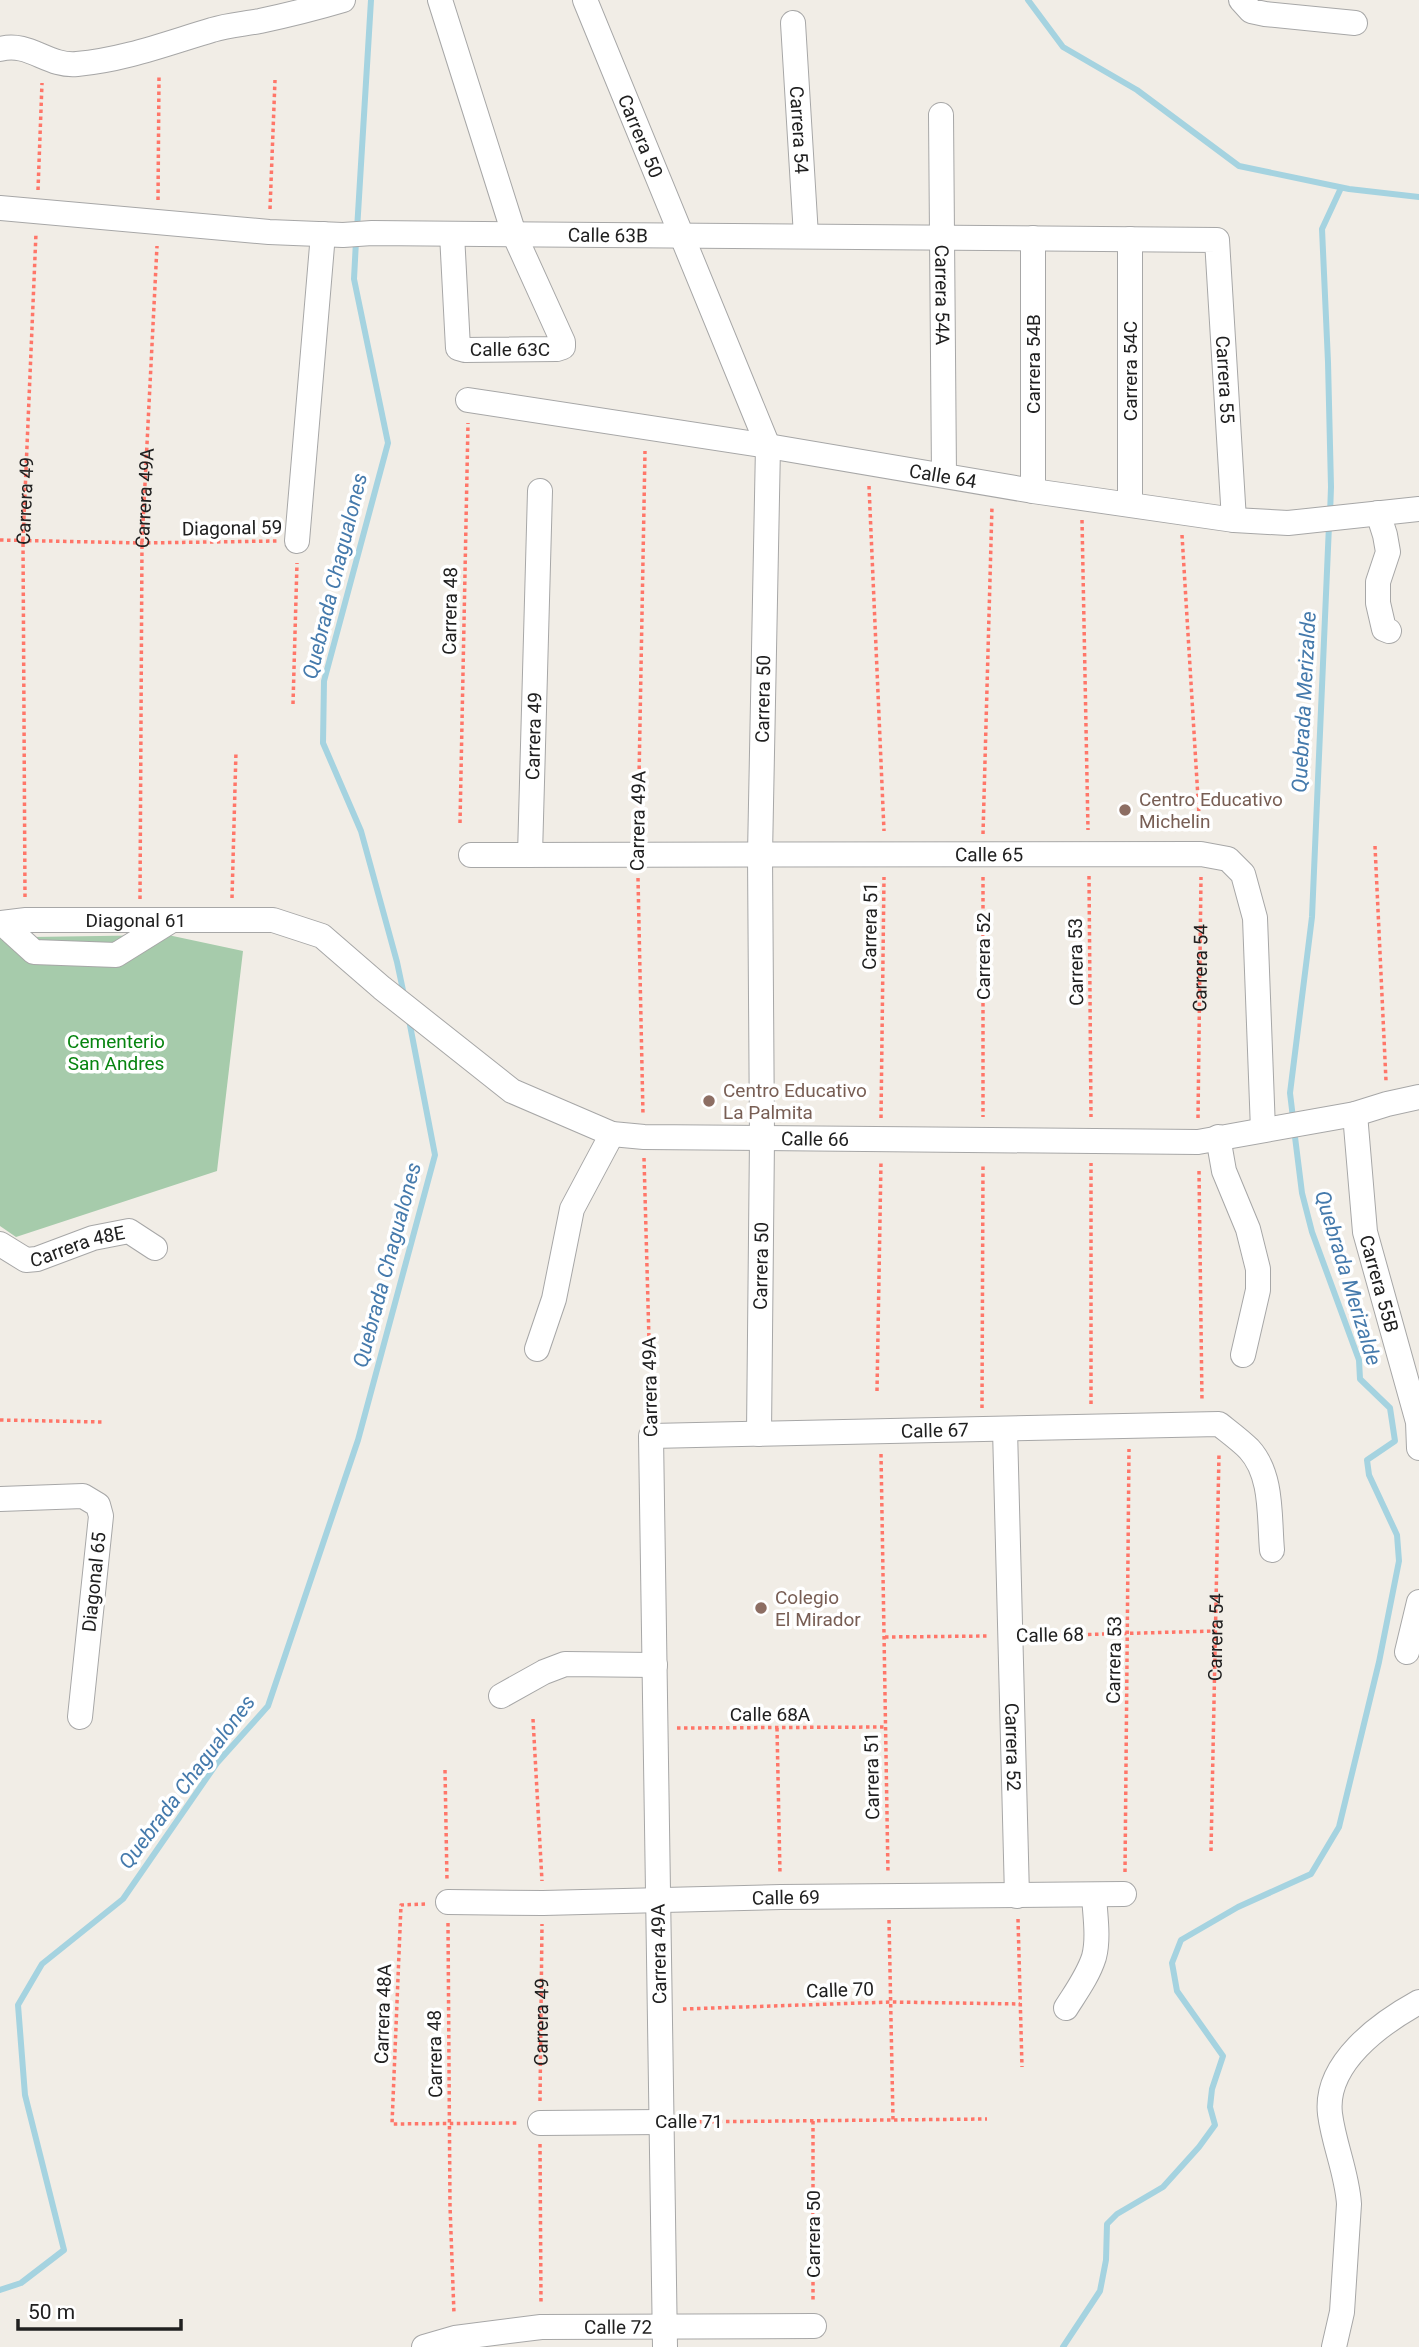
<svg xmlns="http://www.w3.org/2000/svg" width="1419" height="2347" font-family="Roboto,sans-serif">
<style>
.cemetery{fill:#a6cbab}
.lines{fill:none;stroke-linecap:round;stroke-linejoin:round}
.stream{stroke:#a5d3e0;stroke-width:6}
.minor-casing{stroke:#a7a7a7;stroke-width:26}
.path{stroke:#ff7669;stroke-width:3.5;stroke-dasharray:3.5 3.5;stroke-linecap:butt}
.minor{stroke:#fff;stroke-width:24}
.education-dot{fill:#8d6e63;stroke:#fff;stroke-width:2.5}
.labels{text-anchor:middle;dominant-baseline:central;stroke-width:7;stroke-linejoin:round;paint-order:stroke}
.street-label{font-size:19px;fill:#202020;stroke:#fff}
.education-label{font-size:19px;fill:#785e54;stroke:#fff;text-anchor:start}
.park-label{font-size:19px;fill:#078410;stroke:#fff}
.water-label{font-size:21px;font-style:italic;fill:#457aac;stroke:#fff}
</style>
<rect width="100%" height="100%" fill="#f1ede6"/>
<!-- cemetery -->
<path class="cemetery" d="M 0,923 L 31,937 L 168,935 L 243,951 L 217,1171 L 16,1237 L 0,1226 Z"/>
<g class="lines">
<!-- stream -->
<path class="stream" d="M 1028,0 L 1063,47 L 1137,90 L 1239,166 L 1349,189 L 1419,197
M 357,230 L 371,0
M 356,241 L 354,279 L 388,443 L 324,681 L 323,743 L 361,831 L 397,962 L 404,995
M 1330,515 L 1331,487 L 1328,362 L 1322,229 L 1341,188
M 1293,1118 L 1290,1093 L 1312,917 L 1329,525
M 0,2290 L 21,2283 L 64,2250 L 25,2095 L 18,2005 L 42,1964 L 123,1899 L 217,1763 L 268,1706 L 358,1440 L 435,1155 L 409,1020
M 1063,2347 L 1100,2291 L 1106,2260 L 1107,2224 L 1117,2214 L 1163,2187 L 1199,2147 L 1215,2125 L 1210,2107 L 1212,2089 L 1223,2056 L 1177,1991 L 1172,1963 L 1181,1940 L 1238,1907 L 1311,1874 L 1339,1827 L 1379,1662 L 1399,1561 L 1397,1535 L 1369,1475 L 1367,1460 L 1395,1441 L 1390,1408 L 1360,1379 L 1359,1360 L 1312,1232 L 1302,1193 L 1294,1129"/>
<defs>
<g id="minor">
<path d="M 440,0 L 514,234 L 563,342 L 563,347 L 557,349 L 465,350 L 458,348 L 452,234"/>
<path id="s6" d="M 585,0 L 768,446 L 760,855 L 762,1138 L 759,1434"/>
<path d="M 1241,0 L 1251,11 L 1265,14 L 1355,23"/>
<path id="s7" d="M 793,23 L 806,236"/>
<path d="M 0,49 C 29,41 48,67 77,64 C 124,60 168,43 212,30 C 227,25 244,24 260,21 C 288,15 316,8 343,0"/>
<path id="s8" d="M 941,115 L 944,475"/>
<path id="s9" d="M 0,208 L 269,232 L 343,235 L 372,233 L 1217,240 L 1234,520"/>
<path id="s10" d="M 468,400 L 768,446 L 1033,491 L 1234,520 L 1288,523 L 1419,509"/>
<path d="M 1033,491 L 1033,238"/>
<path d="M 1130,504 L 1130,239"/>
<path d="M 1378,513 L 1385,535 L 1388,552 L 1378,582 L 1378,603 L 1384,629 L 1389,631"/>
<path d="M 297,541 L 323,234"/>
<path id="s11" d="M 471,855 L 1201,854 L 1228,859 L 1243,874 L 1255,918 L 1263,1130"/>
<path id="s12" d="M 530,855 L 540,491"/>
<path id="s13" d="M 0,923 L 26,920 L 273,920 L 322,936 L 382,988 L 512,1091 L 612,1134 L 644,1137 L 1198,1142 L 1355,1114 L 1387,1104 L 1419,1097"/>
<path d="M 2,923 L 34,952 L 116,955 L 169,922"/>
<path id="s14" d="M 1355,1114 L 1365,1232 L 1418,1422 L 1419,1448"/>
<path d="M 1218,1137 L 1224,1171 L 1248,1229 L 1258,1269 L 1258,1290 L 1243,1355"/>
<path id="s15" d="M 0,1244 L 26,1260 L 37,1259 L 93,1238 L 129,1231 L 155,1248"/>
<path d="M 537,1349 L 554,1299 L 572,1209 L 612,1134"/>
<path id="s16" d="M 1005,1429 L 1017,1896"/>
<path d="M 0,1499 L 83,1496 L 98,1505 L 101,1516 L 80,1717"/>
<path d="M 1407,1652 L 1419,1602"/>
<path d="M 501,1696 L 544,1672 L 565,1664 L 655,1665"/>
<path id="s17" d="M 448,1902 L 543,1903 L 781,1897 L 1124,1894"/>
<path d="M 1066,2008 C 1076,1992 1088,1976 1094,1957 C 1099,1938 1095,1915 1094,1895"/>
<path d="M 540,2123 L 662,2122"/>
<path id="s18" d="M 424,2347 L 455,2338 L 541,2327 L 814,2326"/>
<path id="s19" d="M 665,2347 L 651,1436 L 1219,1424 C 1229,1432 1240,1440 1249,1449 C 1273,1475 1269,1517 1272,1550"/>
<path d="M 1334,2347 L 1342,2312 L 1349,2204 C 1347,2173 1334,2145 1330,2114 C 1324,2063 1381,2023 1419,2002"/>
</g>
</defs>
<!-- minor casing -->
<use href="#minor" class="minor-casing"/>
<!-- path -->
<g class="path">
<path d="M 38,190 L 42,83"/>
<path d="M 158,200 L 159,76"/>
<path d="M 270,209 L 275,80"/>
<path d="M 869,486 L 884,831"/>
<path d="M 1082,520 L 1088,830"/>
<path d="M 1182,535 L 1200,831"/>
<path d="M 0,540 L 142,543 L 277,541"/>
<path d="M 293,704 L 297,563"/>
<path d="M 460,823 L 468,423"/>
<path d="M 638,832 L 645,451"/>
<path d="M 983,834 L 992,506"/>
<path d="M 1375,846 L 1386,1081"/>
<path d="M 1089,876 L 1091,1117"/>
<path d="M 983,877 L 983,1117"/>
<path d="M 638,878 L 643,1115"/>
<path id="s1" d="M 25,897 L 23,541 L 36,233"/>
<path d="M 232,898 L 236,751"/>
<path id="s2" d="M 140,899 L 142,543 L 157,246"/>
<path d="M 881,1118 L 884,877"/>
<path id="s3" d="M 1198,1118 L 1201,877"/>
<path d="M 644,1158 L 651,1413"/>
<path d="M 1199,1171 L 1202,1402"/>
<path d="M 877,1391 L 881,1161"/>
<path d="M 1091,1404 L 1091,1163"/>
<path d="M 982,1408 L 983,1164"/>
<path d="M 0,1420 L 102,1422"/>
<path d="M 881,1454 L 888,1874"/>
<path d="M 1032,1636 L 1215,1631"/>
<path d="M 885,1637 L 989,1636"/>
<path d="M 533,1719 L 542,1881"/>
<path d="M 677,1728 L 885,1727"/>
<path d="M 777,1728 L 780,1874"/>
<path d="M 445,1770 L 447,1881"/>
<path id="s4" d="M 1211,1851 L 1219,1454"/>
<path d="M 1125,1872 L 1129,1449"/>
<path d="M 425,1904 L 401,1905 L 392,2124 L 517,2123"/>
<path d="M 1018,1919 L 1022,2067"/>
<path d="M 889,1920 L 893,2120"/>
<path d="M 448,1923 L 450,2206 L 454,2314"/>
<path d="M 683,2009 L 891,2002 L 1020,2004"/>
<path id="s5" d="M 540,2101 L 542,1924"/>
<path d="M 813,2121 L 813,2303"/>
<path d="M 684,2122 L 987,2119"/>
<path d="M 540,2144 L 541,2304"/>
</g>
<!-- minor -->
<use href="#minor" class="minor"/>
</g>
<!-- markers -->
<g class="education-dot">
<circle cx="1125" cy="810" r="7"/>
<circle cx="709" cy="1101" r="7"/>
<circle cx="761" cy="1608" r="7"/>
</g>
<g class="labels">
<!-- street labels -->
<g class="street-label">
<text stroke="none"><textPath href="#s7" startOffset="107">Carrera 54</textPath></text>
<text stroke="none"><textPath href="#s6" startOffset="147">Carrera 50</textPath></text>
<text stroke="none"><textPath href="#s9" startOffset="609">Calle 63B</textPath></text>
<text stroke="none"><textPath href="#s8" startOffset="180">Carrera 54A</textPath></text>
<text x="510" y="349">Calle 63C</text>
<text transform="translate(1033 364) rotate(-90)">Carrera 54B</text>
<text transform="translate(1130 371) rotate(-90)">Carrera 54C</text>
<text stroke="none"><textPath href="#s9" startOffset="1358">Carrera 55</textPath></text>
<text stroke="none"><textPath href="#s10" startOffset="481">Calle 64</textPath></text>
<text stroke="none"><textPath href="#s2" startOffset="401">Carrera 49A</textPath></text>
<text stroke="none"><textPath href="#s1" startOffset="396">Carrera 49</textPath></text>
<text transform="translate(232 528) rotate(-1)">Diagonal 59</text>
<text transform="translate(450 611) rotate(-89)">Carrera 48</text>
<text transform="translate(763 699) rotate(-89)">Carrera 50</text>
<text stroke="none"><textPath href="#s12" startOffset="119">Carrera 49</textPath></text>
<text transform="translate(638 821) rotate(-89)">Carrera 49A</text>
<text stroke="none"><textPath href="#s11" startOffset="518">Calle 65</textPath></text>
<text stroke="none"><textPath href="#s13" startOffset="136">Diagonal 61</textPath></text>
<text transform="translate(870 926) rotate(-89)">Carrera 51</text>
<text transform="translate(983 956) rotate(-90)">Carrera 52</text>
<text transform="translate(1076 962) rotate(-91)">Carrera 53</text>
<text stroke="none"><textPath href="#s3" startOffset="150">Carrera 54</textPath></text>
<text stroke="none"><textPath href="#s13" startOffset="882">Calle 66</textPath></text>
<text stroke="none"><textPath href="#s15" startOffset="84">Carrera 48E</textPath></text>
<text transform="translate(761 1266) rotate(-89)">Carrera 50</text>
<text stroke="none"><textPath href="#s14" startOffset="172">Carrera 55B</textPath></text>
<text transform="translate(650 1387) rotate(-91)">Carrera 49A</text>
<text stroke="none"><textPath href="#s19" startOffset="1195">Calle 67</textPath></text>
<text transform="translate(94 1582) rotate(-84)">Diagonal 65</text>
<text transform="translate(1050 1635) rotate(-1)">Calle 68</text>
<text stroke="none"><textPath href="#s4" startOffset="214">Carrera 54</textPath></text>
<text transform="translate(1114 1660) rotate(-89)">Carrera 53</text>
<text x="770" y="1714">Calle 68A</text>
<text stroke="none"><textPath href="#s16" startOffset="318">Carrera 52</textPath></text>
<text transform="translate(872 1776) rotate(-91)">Carrera 51</text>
<text stroke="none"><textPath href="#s17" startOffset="338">Calle 69</textPath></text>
<text transform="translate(659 1954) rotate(-91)">Carrera 49A</text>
<text transform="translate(840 1990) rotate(-2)">Calle 70</text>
<text transform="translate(383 2014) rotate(-88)">Carrera 48A</text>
<text stroke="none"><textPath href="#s5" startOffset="79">Carrera 49</textPath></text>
<text transform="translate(435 2054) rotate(-91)">Carrera 48</text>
<text x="689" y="2121">Calle 71</text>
<text transform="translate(813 2234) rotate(-90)">Carrera 50</text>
<text stroke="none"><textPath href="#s18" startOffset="196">Calle 72</textPath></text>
</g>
<!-- education labels -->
<g class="education-label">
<text x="1139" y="799">Centro Educativo<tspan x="1139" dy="22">Michelin</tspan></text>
<text x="723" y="1090">Centro Educativo<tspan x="723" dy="22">La Palmita</tspan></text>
<text x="775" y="1597">Colegio<tspan x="775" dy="22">El Mirador</tspan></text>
</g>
<!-- park labels -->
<g class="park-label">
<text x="116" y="1041">Cementerio<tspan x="116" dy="22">San Andres</tspan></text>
</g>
<!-- water labels -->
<g class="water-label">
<text transform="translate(335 576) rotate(-76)">Quebrada Chagualones</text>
<text transform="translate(1304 702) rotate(-87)">Quebrada Merizalde</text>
<text transform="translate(387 1265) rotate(-75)">Quebrada Chagualones</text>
<text transform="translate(1348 1278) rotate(73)">Quebrada Merizalde</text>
<text transform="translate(187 1782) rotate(-53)">Quebrada Chagualones</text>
</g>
</g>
<!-- scale -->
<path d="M18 2319v10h163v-10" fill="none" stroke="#202020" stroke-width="3.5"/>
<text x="28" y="2319" font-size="21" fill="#202020" stroke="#ffffff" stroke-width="5" paint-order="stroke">50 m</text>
</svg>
